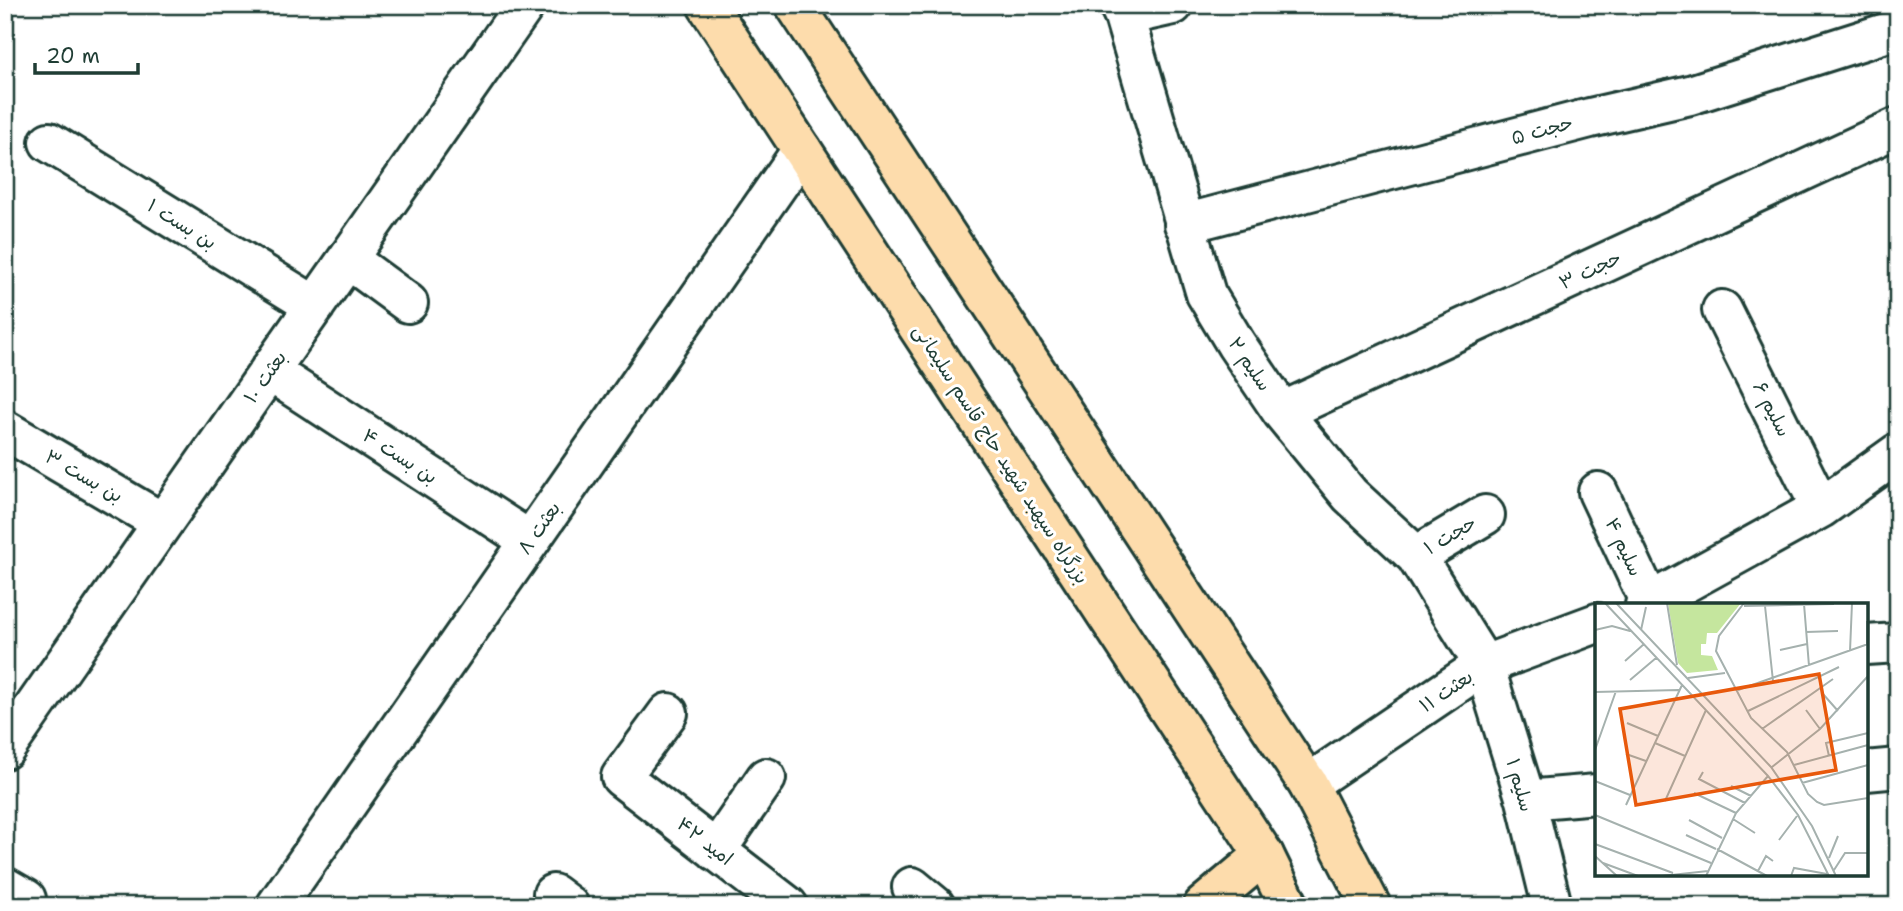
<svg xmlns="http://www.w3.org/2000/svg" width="1903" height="911" font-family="'Shantell Sans','Playpen Sans Arabic',sans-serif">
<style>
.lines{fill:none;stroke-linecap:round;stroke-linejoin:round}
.minor-casing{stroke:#1f3d34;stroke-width:44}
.major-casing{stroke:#1f3d34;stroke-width:44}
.highway-casing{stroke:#1f3d34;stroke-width:44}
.minor{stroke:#fff;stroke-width:38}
.major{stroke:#fddcac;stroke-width:38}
.highway{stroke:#fddcac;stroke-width:38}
.labels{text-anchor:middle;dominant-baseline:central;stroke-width:6;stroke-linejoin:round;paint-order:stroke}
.street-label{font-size:19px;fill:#1f3d34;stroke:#fff}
.inset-road{fill:none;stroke:#a5b1ae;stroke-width:2}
.view{fill:#e8590c;fill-opacity:0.15;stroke:#e8590c;stroke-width:3.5}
.inset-edge{fill:none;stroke:#1f3d34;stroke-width:3.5}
</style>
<rect width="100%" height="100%" fill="#fff"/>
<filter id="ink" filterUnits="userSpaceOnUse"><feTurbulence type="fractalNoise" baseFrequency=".0143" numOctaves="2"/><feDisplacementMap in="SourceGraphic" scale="14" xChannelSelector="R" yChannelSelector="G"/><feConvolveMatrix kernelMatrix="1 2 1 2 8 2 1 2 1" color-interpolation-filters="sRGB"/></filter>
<g filter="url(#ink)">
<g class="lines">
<defs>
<path id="minor" d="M 1119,5 L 1124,16 L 1206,294 L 1236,344 L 1282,412 L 1350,495 L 1416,556 L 1484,665 L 1526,800 L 1552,906
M 1124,16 L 1173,5
M 49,142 L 315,306
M 1184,224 L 1590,118 L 1690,95 L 1898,29
M 348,259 L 408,303
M 1722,310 L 1821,508
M 269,371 L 530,541
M 1282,412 L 1898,127
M 5,430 L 163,523
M 1598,492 L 1650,603
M 1416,556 L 1485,515
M 1645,605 L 1821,508 L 1898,453
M 1866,645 L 1898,643
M 668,713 L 621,777 L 788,906
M 5,749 L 525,5
M 1866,771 L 1898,768
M 1308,784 L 1484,665 L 1597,623
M 1526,800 L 1597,794
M 716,851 L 766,778
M 5,887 L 26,899
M 912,887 L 935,906
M 553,894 L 569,906
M 276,906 L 802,150"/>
<path id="major" d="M 1203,906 L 1264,855"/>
<path id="highway" d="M 707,5 L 1264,855 L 1289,906
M 795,5 L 1308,784 L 1371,906"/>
</defs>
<!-- minor casing -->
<use href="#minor" class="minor-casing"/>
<!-- major casing -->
<use href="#major" class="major-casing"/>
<!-- highway casing -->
<use href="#highway" class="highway-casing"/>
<!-- minor -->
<use href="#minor" class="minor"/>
<!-- major -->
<use href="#major" class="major"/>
<!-- highway -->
<use href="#highway" class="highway"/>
</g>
</g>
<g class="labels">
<!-- street labels -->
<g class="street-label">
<text transform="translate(1542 130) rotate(-15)">حجت ۵</text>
<text transform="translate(182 224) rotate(32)">بن بست ۱</text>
<text transform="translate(1590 270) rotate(-25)">حجت ۳</text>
<text transform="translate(1250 364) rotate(56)">سلیم ۲</text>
<text transform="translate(265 377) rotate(-55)">بعثت ۱۰</text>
<text transform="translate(1772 409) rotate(63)">سلیم ۶</text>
<text transform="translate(1001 454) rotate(57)">بزرگراه سپهبد شهید حاج قاسم سلیمانی</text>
<text transform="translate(400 456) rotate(33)">بن بست ۴</text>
<text transform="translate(84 476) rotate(30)">بن بست ۳</text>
<text transform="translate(539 528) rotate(-55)">بعثت ۸</text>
<text transform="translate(1450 535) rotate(-31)">حجت ۱</text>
<text transform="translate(1624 547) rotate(65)">سلیم ۴</text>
<text transform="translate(1446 691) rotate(-34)">بعثت ۱۱</text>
<text transform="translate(1520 785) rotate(74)">سلیم ۱</text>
<text transform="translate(705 841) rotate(38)">امید ۴۲</text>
</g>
</g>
<!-- overview -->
<g transform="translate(1595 603)">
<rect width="273" height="273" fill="#fff"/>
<path d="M 73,0 L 146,0 L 122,30 L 112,30 L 111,41 L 106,41 L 106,52 L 117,53 L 123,67 L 92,70 L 83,60 Z" fill="#c5e69e"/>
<path class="inset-road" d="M 10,0 L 173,173 L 203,212 L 234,273M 21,0 L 176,164 L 217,223 L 241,273M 72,0 L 82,62M 149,0 L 124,33 L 121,48 L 156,115 L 192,149 L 213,191 L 222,199 L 229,202 L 273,195M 209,1 L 214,63M 149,3 L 239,1M 170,3 L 178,78M 0,27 L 17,23 L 35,28M 46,27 L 51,4M 211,29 L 243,28M 272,42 L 272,18M 185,47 L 212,41M 255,48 L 257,0M 30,58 L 49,41M 93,75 L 130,70M 35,77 L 61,55M 143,87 L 273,41M 0,89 L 84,87M 228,91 L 243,108M 211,107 L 225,126M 153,108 L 244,64M 32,120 L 63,133M 167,126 L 238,76M 60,140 L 90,153M 0,147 L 21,88M 31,151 L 51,158M 234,153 L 231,140 L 273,130M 199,162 L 273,142M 177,164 L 225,126 L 273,73M 108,169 L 104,176 L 150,200M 0,178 L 35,192M 207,180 L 273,162M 136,183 L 156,193M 99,190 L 141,210M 70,198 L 111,107M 31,202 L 87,82M 0,212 L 116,260M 138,216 L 160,230M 94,217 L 127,235M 91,232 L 121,246M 184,237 L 202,213M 0,241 L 78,270M 122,246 L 172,273M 0,253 L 22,273M 234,255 L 243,233M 8,260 L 43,273M 239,267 L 250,250 L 273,250M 163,268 L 171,253 L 178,258M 67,273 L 113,268M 111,273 L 141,210 L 173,173M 196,273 L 199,265 L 232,271"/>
<path class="view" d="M 224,71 L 241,167 L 41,202 L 25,106 Z"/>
<rect width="273" height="273" class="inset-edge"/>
</g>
<!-- margin -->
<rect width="1903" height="911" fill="none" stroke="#fff" stroke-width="28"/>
<rect x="14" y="14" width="1875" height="883" fill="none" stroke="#1f3d34" stroke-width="2.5" filter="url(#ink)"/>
<!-- scale -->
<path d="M35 63v10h103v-10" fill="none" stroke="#1f3d34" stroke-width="3.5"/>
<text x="46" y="63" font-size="21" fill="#1f3d34" stroke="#ffffff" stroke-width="5" paint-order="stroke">20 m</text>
</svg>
